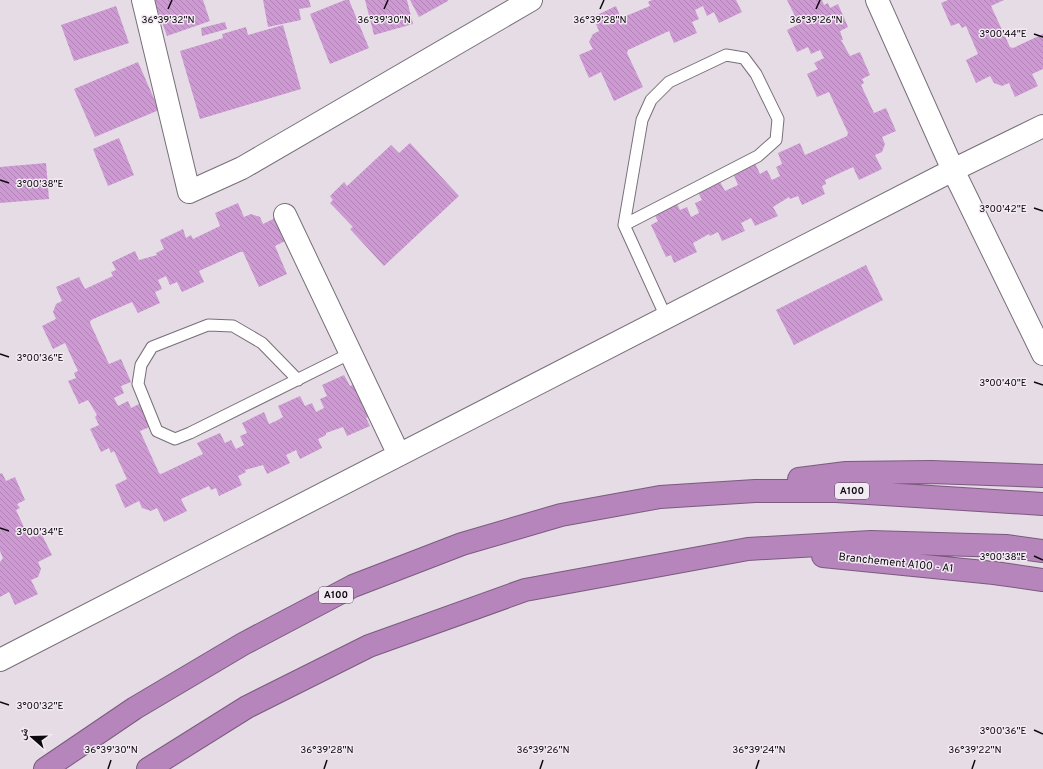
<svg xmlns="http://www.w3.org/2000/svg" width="1043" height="769" font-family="Overpass,'Noto Naskh Arabic',sans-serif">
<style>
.building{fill:url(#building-back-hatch)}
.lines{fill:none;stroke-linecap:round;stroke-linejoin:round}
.service-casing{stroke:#776f78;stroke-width:13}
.minor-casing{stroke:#776f78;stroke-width:24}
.motorway-casing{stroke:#7b5a7e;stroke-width:24}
.service{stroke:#fff;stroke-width:11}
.minor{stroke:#fff;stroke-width:22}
.motorway{stroke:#b685bb;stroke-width:22}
.ticks{fill:none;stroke:#0d0a0e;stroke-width:1.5}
.labels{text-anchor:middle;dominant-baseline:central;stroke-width:3;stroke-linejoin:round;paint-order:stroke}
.shield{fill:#f2e9f3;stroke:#524d53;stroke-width:1}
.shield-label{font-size:10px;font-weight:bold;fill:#0d0a0e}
.street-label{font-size:11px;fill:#0d0a0e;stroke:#f2e9f3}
.ticks-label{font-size:10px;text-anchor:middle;fill:#0d0a0e;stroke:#f2e9f3;stroke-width:3;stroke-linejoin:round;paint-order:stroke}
</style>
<defs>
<pattern id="building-back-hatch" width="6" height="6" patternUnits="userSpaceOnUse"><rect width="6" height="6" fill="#ce9ad3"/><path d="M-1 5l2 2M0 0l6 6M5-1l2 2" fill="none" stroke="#b083b4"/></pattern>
</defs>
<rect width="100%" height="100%" fill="#e5dce6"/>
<!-- building -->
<path class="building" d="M 154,0 L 203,0 L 210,21 L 167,36 Z
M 263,0 L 309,0 L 311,7 L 299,9 L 301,20 L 268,27 Z
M 345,0 L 349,0 L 369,48 L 330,64 L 310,14 Z
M 365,0 L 407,0 L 413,24 L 374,35 Z
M 410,0 L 448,0 L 448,1 L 419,17 Z
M 652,0 L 736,0 L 742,12 L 719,23 L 714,12 L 707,16 L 703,6 L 695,10 L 699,19 L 692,22 L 697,33 L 674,43 L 669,31 L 628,50 L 627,53 L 643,87 L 614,101 L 601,72 L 589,78 L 579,55 L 593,49 L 589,42 L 593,34 L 599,31 L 593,17 L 616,6 L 621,18 L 650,6 L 648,2 Z
M 787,0 L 822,0 L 824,5 L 828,3 L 830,8 L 838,4 L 848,27 L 840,31 L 843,40 L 841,40 L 850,56 L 860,52 L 870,75 L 862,79 L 864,83 L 861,85 L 874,113 L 886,108 L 896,131 L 882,137 L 885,144 L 882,152 L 875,155 L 882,169 L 859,180 L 853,167 L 825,180 L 826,184 L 822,186 L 825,194 L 802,205 L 798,196 L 790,199 L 789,197 L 773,207 L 778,216 L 755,226 L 751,218 L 741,223 L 745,231 L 722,241 L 718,232 L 710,236 L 709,234 L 693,243 L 697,252 L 674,263 L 671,255 L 666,257 L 651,225 L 658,221 L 652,210 L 675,200 L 680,210 L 687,207 L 691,217 L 699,213 L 695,203 L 702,200 L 697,190 L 719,180 L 725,191 L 738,185 L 733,173 L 755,163 L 760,174 L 767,170 L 772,180 L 780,176 L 776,167 L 782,164 L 778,153 L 800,143 L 805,155 L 847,136 L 848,133 L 829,92 L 817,97 L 807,74 L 818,69 L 814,63 L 824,58 L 820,50 L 811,54 L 808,47 L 797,52 L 787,30 L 799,24 Z
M 948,0 L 1004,0 L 991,6 L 1010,47 L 1013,48 L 1043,34 L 1043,69 L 1032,74 L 1038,86 L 1015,97 L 1009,83 L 1002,86 L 994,83 L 990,76 L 976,83 L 966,60 L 978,54 L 966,26 L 962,28 L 959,23 L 951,26 L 941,3 Z
M 116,6 L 129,43 L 74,61 L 61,25 Z
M 225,22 L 227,29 L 202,36 L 201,28 Z
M 283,25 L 301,89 L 200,119 L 180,51 L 223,38 L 222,34 L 246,27 L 248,35 Z
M 138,62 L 159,110 L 95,137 L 74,89 Z
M 119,138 L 134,175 L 108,186 L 93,149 Z
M 410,143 L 459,196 L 384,266 L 350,229 L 353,227 L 330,203 L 333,200 L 330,196 L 344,182 L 347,186 L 391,145 L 399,153 Z
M 46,163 L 49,199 L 0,203 L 0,167 Z
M 238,203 L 244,217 L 251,214 L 260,217 L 263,224 L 277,217 L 287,240 L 275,246 L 287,274 L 259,287 L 243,252 L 240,252 L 199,271 L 204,282 L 182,292 L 177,282 L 170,285 L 166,276 L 158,280 L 162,289 L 155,292 L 160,303 L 138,313 L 132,302 L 91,320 L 90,323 L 109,364 L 121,359 L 131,382 L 121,386 L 124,393 L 114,398 L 118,406 L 128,401 L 131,408 L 141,403 L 152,426 L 140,431 L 159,473 L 161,474 L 203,454 L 197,443 L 220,433 L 225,443 L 231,440 L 236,449 L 244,445 L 240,436 L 247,433 L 242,423 L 264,412 L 269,424 L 276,421 L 283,417 L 278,406 L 300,396 L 305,406 L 312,403 L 316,412 L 324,408 L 320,399 L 327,396 L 322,385 L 344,375 L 350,386 L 357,383 L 371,416 L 366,418 L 370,426 L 347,436 L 343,427 L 326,433 L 326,435 L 318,439 L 322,448 L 300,459 L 296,450 L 286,455 L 290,463 L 267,474 L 263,465 L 245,470 L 246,472 L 238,476 L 242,485 L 219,496 L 216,488 L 211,490 L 209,486 L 181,499 L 187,511 L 164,522 L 157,508 L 151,511 L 142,508 L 139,501 L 125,508 L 115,485 L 127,479 L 114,451 L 111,453 L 109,448 L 101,452 L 90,429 L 99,425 L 95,417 L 97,415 L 88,400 L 79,404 L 68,381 L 76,378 L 74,373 L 78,371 L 65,343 L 53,349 L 42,326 L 56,319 L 53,312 L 56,304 L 62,301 L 56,287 L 79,277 L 85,289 L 113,276 L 111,272 L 116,270 L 112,262 L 135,251 L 139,260 L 157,255 L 156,253 L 164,249 L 160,240 L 183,229 L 186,238 L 191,235 L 193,239 L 220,226 L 215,213 Z
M 866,265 L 883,300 L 794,345 L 776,310 Z
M 2,473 L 6,481 L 15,477 L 25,500 L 17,504 L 20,508 L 16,510 L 29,538 L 41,533 L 52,555 L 38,562 L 41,569 L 38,577 L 31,580 L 38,594 L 15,605 L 9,592 L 0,597 L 0,562 L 3,558 L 0,551 L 0,474 Z"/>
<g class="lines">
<defs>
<path id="service" d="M 624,225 L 758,156 L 776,140 L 778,119 L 756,74 L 744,58 L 726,55 L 669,82 L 651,100 L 642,120 L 624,225 L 666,317
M 298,380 L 262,343 L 233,326 L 208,325 L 152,347 L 141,365 L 138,384 L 157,431 L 175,439 L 190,433 L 351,353"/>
<path id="minor" d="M 143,0 L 189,192 L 242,168 L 531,0
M 877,0 L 953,170 L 1043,354
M 285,215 L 399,455
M 0,660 L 953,170 L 1043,126"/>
<path id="motorway" d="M 799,479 L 846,473 L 931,472 L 1043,476
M 823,556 L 994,573 L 1043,580
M 45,769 L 135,708 L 243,644 L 353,586 L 462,544 L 561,515 L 660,497 L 755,491 L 836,491 L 1043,504
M 148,769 L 247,707 L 369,646 L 525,590 L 748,549 L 871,542 L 1006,546 L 1043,551"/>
</defs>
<!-- service casing -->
<use href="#service" class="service-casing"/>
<!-- minor casing -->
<use href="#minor" class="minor-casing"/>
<!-- motorway casing -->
<use href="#motorway" class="motorway-casing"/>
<!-- service -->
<use href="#service" class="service"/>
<!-- minor -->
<use href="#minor" class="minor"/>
<!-- motorway -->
<use href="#motorway" class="motorway"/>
</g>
<!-- ticks -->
<path class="ticks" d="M 168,9 L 172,0M 384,9 L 388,0M 600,9 L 604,0M 816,9 L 820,0M 1034,34 L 1043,37M 0,180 L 9,183M 1034,208 L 1043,211M 0,354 L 9,357M 1034,382 L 1043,385M 0,528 L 9,531M 1034,556 L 1043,560M 0,702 L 9,705M 1034,730 L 1043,734M 108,769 L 111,760M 324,769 L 327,760M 540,769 L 543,760M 756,769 L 759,760M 972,769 L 975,760"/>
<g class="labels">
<!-- shield labels -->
<g class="shield">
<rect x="835" y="483" width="34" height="16" rx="3"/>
<rect x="319" y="587" width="34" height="16" rx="3"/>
</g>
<g class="shield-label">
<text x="852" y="491">A100</text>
<text x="336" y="595">A100</text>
</g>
<!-- street labels -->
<g class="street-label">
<text transform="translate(896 563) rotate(6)">Branchement A100 - A1</text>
</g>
</g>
<g class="ticks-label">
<text x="168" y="23">36°39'32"N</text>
<text x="384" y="23">36°39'30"N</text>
<text x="600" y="23">36°39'28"N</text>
<text x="816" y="23">36°39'26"N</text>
<text x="1003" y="37">3°00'44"E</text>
<text x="40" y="187">3°00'38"E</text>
<text x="1003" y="212">3°00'42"E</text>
<text x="40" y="361">3°00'36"E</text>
<text x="1003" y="386">3°00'40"E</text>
<text x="40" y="535">3°00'34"E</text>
<text x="1003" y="560">3°00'38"E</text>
<text x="40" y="709">3°00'32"E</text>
<text x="1003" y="734">3°00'36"E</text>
<text x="111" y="753">36°39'30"N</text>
<text x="327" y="753">36°39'28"N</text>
<text x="543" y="753">36°39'26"N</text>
<text x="759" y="753">36°39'24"N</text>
<text x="975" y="753">36°39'22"N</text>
</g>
<!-- north arrow -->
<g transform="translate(32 737) rotate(290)" stroke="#f2e9f3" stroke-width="3" paint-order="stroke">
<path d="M0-3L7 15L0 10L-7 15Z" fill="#0d0a0e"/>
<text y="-6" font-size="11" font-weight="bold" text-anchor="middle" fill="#0d0a0e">ش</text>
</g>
</svg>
